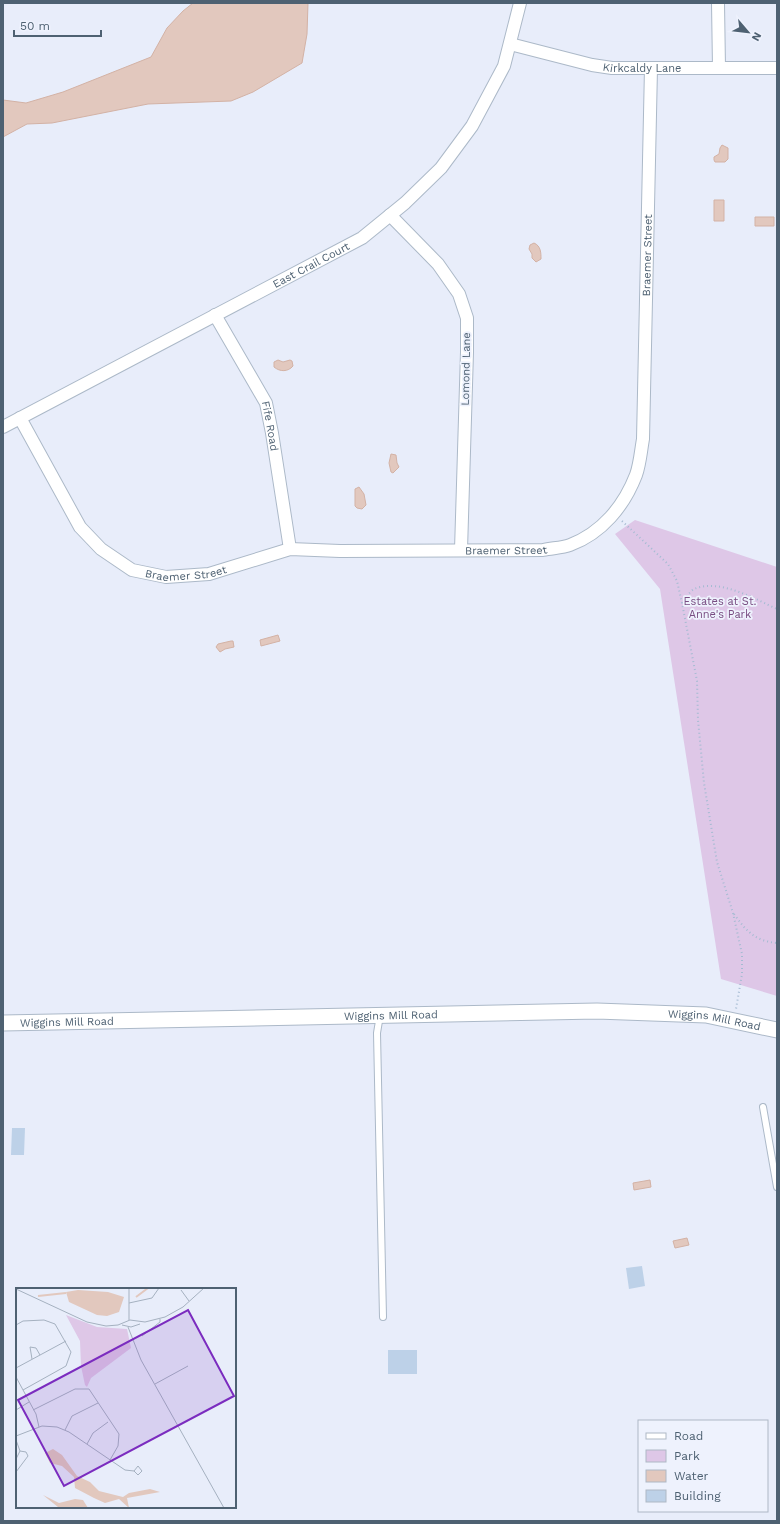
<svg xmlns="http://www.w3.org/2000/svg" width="780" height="1524" font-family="'Work Sans',sans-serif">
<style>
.green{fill:#dec7e7}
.water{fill:#e2c8be;stroke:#d3b2a5}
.building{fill:#bdd1e8}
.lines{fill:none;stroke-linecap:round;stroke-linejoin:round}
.service-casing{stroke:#acb9c8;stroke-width:8}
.minor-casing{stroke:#acb9c8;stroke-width:14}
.tertiary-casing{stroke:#acb9c8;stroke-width:17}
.path{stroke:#a5bbd2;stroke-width:2;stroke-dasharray:1 3;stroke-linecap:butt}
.service{stroke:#fff;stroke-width:6}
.minor{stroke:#fff;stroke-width:12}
.tertiary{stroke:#fff;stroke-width:15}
.labels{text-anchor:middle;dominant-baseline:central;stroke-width:3.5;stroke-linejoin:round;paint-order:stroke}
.street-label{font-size:11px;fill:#4e6172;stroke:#eef2fd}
.park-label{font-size:11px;fill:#794d82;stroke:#eef2fd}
.inset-river{fill:none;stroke:#e2c8be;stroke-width:2}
.inset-road{fill:none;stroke:#a5b1c0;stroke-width:1}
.view{fill:#7b2cbf;fill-opacity:0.15;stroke:#7b2cbf;stroke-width:2}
.inset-edge{fill:none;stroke:#4e6172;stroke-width:2}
</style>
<rect width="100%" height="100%" fill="#e8edfa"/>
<!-- green -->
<path class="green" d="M 635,520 L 777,567 L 777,996 L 721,979 L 660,589 L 615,534 Z"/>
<!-- water -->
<path class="water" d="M 193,3 L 308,3 L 307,34 L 302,63 L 253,92 L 231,101 L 148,104 L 52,123 L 27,124 L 3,137 L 3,100 L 26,103 L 63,92 L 151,57 L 167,28 L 183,11 Z
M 722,145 L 728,148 L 728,159 L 725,162 L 715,162 L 714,160 L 714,157 L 719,154 L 720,148 Z
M 714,200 L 724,200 L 724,221 L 714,221 Z
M 755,217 L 774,217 L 774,226 L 755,226 Z
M 534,243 C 541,246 541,253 541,259 L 536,262 L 532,258 L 532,254 L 529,249 L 530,245 Z
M 278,360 L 283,362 L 290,360 L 292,361 L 293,366 C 288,372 280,372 274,367 L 274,362 Z
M 391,454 L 396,455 L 397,463 L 399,467 L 393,473 L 391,472 L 389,463 Z
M 359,487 L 364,494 L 366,505 L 362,509 L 357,508 L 355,506 L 355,489 Z
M 278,635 L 280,641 L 261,646 L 260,640 Z
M 231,641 L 233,641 L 234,647 L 225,649 L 220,652 L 216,647 L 218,644 Z
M 650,1180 L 651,1187 L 634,1190 L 633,1183 Z
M 687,1238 L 689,1245 L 675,1248 L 673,1241 Z"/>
<!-- building -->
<path class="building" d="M 12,1128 L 25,1128 L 24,1155 L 11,1155 Z
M 642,1266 L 645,1286 L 629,1289 L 626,1268 Z
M 388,1350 L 417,1350 L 417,1374 L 388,1374 Z"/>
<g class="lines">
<defs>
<path id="service" d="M 380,1015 L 377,1033 L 383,1317
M 763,1107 L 777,1187"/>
<g id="minor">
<path d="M 718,3 L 719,68"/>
<path id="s1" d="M 510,44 L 592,65 L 612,68 L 777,68"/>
<path d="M 390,215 L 438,264 L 459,294 L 467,318 L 467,352 L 461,550"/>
<path id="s2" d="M 215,315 L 266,403 L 272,433 L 290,549"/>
<path id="s3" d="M 20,418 L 80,527 L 101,549 L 132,570 L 166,577 L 209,574 L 290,549 L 340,551 L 543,550 C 552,548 562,548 570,545 C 602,533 624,506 636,475 C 640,464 641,450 643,439 L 651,68"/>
<path id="s4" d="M 3,427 L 362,238 L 405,203 L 441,168 L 472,126 L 504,66 L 520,3"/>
</g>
<g id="tertiary">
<path id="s5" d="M 3,1023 L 597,1011 L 706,1015 L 777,1030"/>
</g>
</defs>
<!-- service casing -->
<use href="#service" class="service-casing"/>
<!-- minor casing -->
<use href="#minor" class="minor-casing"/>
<!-- tertiary casing -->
<use href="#tertiary" class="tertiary-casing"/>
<!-- path -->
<path class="path" d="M 622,521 L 668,564 L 677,581 L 682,603 L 697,681 L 698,720 L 704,783 L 717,862 L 733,913 L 742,954 L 742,974 L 736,1009
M 682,603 C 685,599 690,591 694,589 C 719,578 755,599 777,609
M 734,914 C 746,931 755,941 777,943"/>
<!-- service -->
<use href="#service" class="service"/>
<!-- minor -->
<use href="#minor" class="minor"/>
<!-- tertiary -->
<use href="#tertiary" class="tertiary"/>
</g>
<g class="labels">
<!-- street labels -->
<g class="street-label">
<text stroke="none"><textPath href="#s1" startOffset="135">Kirkcaldy Lane</textPath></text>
<text stroke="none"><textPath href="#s3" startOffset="955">Braemer Street</textPath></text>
<text stroke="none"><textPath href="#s4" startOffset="348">East Crail Court</textPath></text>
<text transform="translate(466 369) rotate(-89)">Lomond Lane</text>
<text stroke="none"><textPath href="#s2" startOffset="125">Fife Road</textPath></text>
<text stroke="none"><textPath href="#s3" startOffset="571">Braemer Street</textPath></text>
<text stroke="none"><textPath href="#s3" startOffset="247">Braemer Street</textPath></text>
<text stroke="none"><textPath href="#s5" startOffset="388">Wiggins Mill Road</textPath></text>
<text stroke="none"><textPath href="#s5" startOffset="712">Wiggins Mill Road</textPath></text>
<text stroke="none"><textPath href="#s5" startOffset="64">Wiggins Mill Road</textPath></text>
</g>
<!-- park labels -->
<g class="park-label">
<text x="720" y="601">Estates at St.<tspan x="720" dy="13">Anne's Park</tspan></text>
</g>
</g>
<!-- overview -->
<g transform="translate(16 1288)">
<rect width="220" height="220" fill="#e8edfa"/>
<path d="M 50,27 L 81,39 L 111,41 L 115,60 L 75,90 L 71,99 L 69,97 L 65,78 L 64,53 Z" fill="#dec7e7"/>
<path d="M 62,2 L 92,4 L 108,9 L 103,24 L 91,28 L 81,27 L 53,14 L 50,4 ZM 37,161 L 46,167 L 61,188 L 74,194 L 83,203 L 107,209 L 113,205 L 134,201 L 144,204 L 111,210 L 113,220 L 103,211 L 89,215 L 78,210 L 59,200 L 58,189 L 46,178 L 34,175 L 29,165 ZM 27,207 L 43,215 L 59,211 L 67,212 L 72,220 L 42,219 Z" fill="#e2c8be"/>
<path class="inset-river" d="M 22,8 L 50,5M 120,9 L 132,0"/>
<path class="inset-road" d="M 0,1 L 71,34 L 90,38 L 102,37 L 114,32 L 129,34 L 149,29 L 167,19 L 188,0M 165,2 L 173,13M 113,15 L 136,10 L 143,0M 113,32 L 113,0M 0,37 L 7,33 L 28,32 L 39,36 L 55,64 L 50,78 L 7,102M 106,37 L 115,39 L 124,36M 112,39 L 125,72 L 208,220M 126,48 L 144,34 L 144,31M 16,71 L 14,59 L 20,60 L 24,67M 0,80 L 50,53M 0,89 L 20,126 L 23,139M 139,96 L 172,78M 0,122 L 13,114M 17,122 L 59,101 L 73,101 L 103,146 L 102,158 L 94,172M 49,142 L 56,128 L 82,115M 0,148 L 26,138 L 41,139 L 53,144 L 109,182 L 118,183 L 122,187 L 126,183 L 122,178 L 118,183M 0,152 L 4,163 L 0,171M 71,156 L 77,145 L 92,134M 0,184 L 12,168 L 10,164 L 4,163"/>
<path class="view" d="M 172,22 L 218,108 L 48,198 L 2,112 Z"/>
<rect width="220" height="220" class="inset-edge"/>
</g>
<!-- border -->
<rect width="780" height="1524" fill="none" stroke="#4e6172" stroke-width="8"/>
<!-- legend -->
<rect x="638" y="1420" width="130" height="92" fill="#eef2fd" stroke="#aeb8c5"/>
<rect x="646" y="1433" width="20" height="6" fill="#ffffff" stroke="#aeb8c5"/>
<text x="674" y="1440" font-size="12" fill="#4e6172">Road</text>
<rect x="646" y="1450" width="20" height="12" fill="#dec7e7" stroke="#aeb8c5"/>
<text x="674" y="1460" font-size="12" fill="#4e6172">Park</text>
<rect x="646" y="1470" width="20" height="12" fill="#e2c8be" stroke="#aeb8c5"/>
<text x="674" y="1480" font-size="12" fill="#4e6172">Water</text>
<rect x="646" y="1490" width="20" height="12" fill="#bdd1e8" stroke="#aeb8c5"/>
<text x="674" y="1500" font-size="12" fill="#4e6172">Building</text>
<!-- north arrow -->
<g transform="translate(748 32) rotate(118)" stroke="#eef2fd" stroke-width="3" paint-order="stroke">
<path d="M0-3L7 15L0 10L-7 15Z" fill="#4e6172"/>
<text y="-6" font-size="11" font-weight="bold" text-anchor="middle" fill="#4e6172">N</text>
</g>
<!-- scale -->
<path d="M14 30v6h87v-6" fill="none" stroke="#4e6172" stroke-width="2"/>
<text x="20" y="30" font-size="12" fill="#4e6172" stroke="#eef2fd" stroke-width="3" paint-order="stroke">50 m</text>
</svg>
